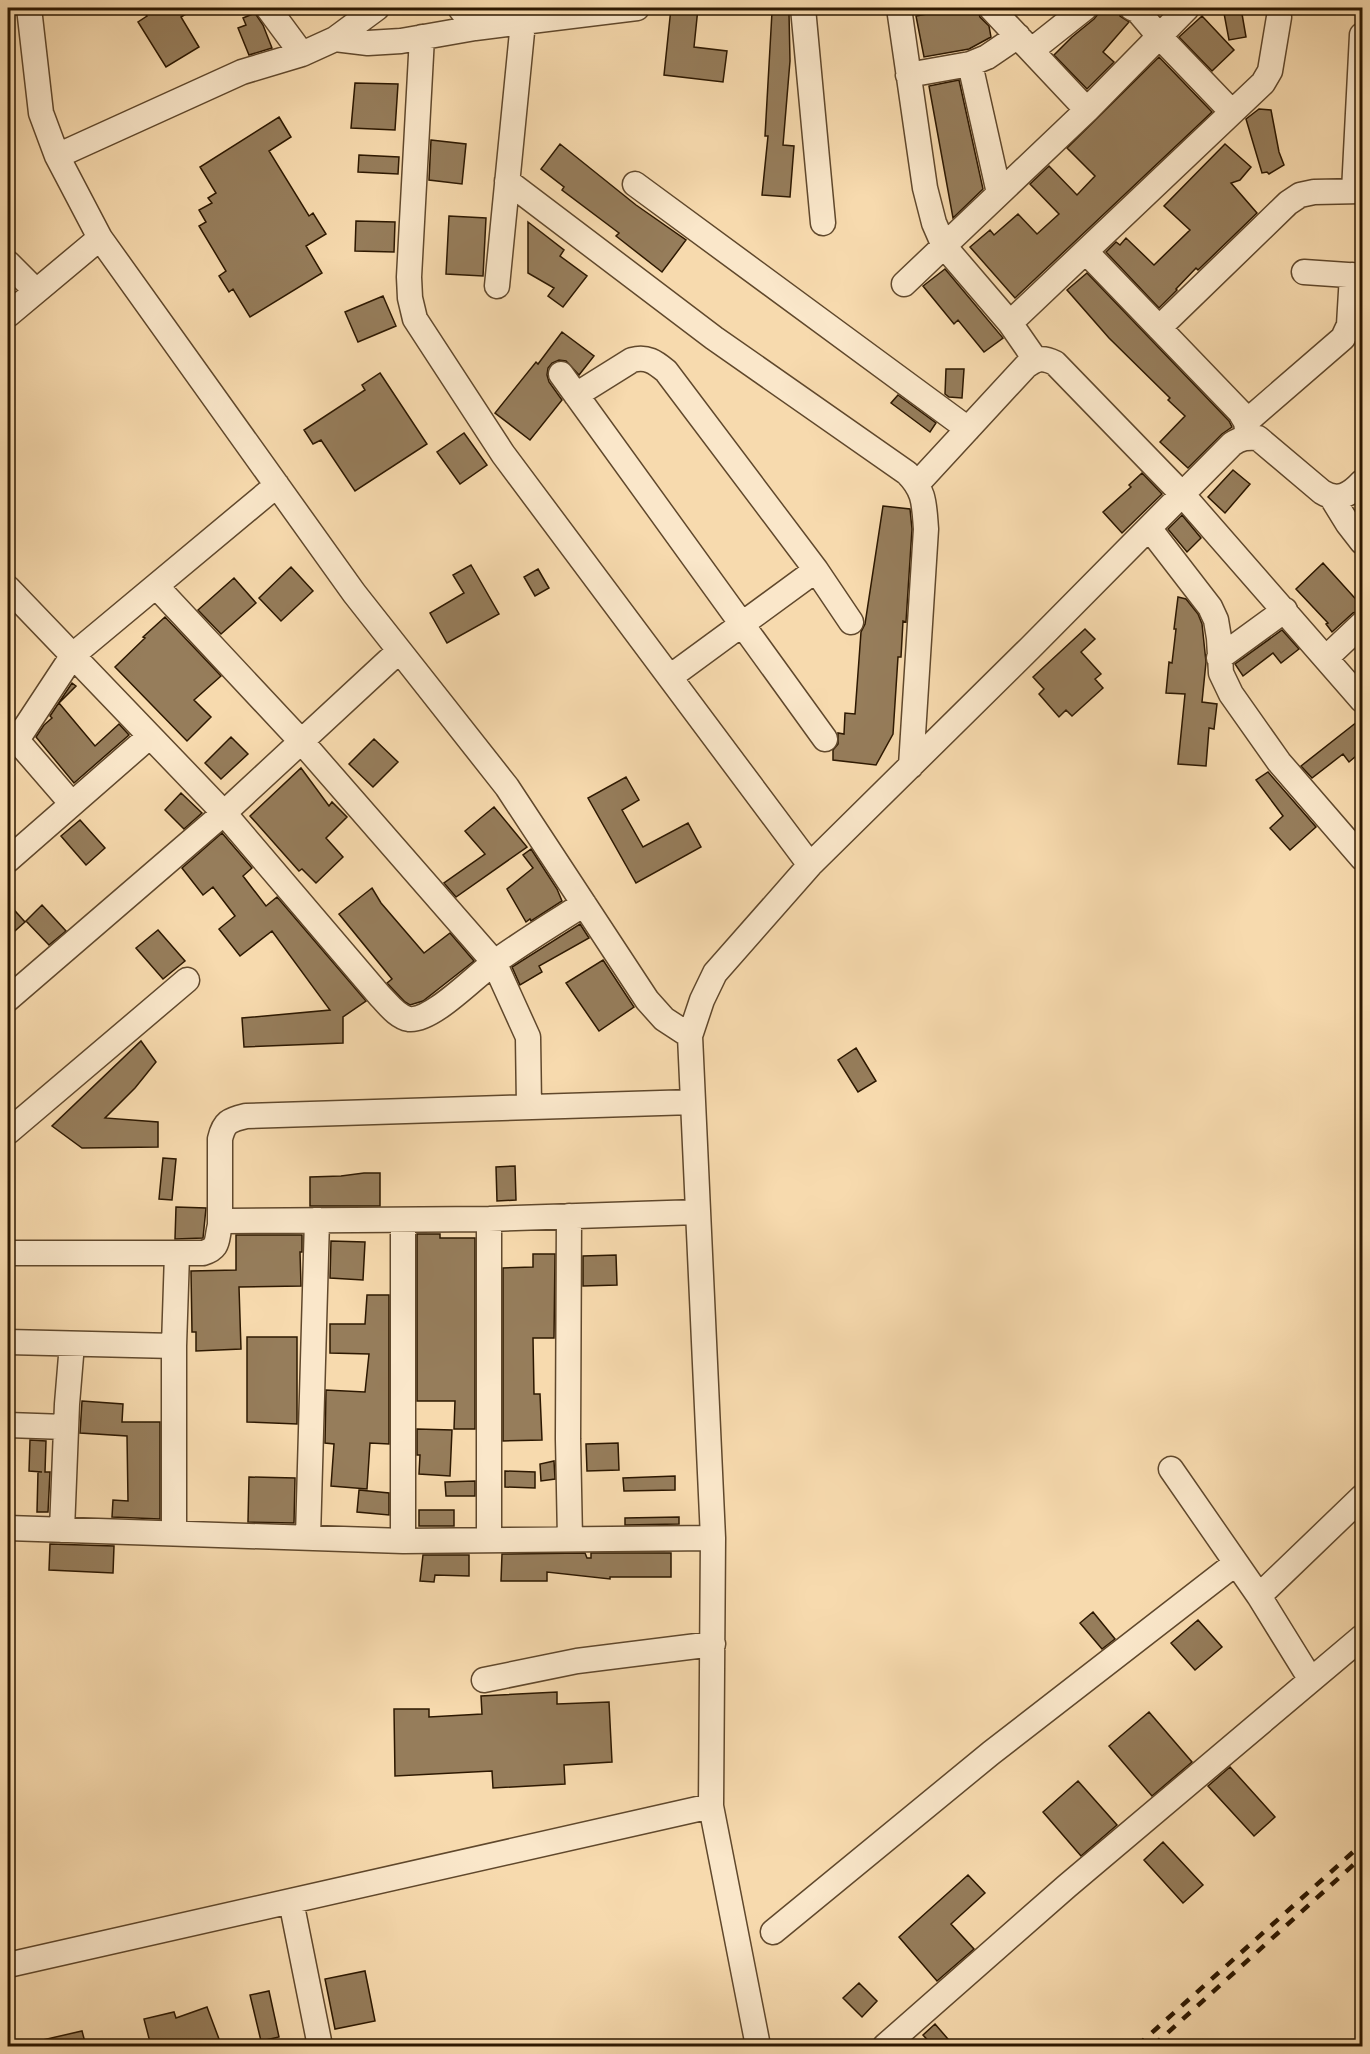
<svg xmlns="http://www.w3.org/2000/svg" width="1370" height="2054" font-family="Vollkorn,serif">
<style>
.building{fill:#967d5b;stroke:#2d1801;stroke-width:1.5}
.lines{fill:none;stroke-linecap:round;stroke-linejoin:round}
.minor-casing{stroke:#60482c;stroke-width:27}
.minor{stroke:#fae7ca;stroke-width:24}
.rail{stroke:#2d1801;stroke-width:4.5;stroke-dasharray:10 10;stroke-linecap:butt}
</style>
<rect width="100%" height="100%" fill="#f7daae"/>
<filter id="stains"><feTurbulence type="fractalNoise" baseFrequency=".00333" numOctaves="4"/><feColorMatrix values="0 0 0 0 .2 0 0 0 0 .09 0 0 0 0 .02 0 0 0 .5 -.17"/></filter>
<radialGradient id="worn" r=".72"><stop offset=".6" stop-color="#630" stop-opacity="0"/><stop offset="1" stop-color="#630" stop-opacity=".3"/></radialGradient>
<!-- building -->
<path class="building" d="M 142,8 L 196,8 L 181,17 L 199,47 L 166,67 L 138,22 L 147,16 Z
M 671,8 L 698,8 L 694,47 L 727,51 L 723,82 L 664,75 Z
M 961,8 L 977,8 L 980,17 L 989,26 L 991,37 L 969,49 L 924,57 L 916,16 Z
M 1103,8 L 1118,8 L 1120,16 L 1129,22 L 1103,52 L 1114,62 L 1087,89 L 1054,55 L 1072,37 L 1094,19 Z
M 1223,8 L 1241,8 L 1246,37 L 1229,40 Z
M 772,12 L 789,13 L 790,61 L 783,145 L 794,146 L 790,197 L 762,195 L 768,136 L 765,136 Z
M 255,13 L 263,25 L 272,48 L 249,55 L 238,28 L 246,25 L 243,18 Z
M 1202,16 L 1234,50 L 1212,71 L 1179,37 Z
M 1159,57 L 1212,112 L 1015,298 L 970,247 L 990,230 L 994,235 L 1018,214 L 1037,234 L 1059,214 L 1030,184 L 1049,166 L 1077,195 L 1095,176 L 1067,148 Z
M 959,80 L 983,189 L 953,218 L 929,86 Z
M 355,83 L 398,84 L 395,130 L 351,128 Z
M 1259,109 L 1271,110 L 1279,152 L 1284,165 L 1269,174 L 1267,172 L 1262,173 L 1246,119 Z
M 279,117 L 291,137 L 269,151 L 309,216 L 313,213 L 326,234 L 306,246 L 322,273 L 250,317 L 233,289 L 229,292 L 219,276 L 226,271 L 199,226 L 206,222 L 199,210 L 212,203 L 208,198 L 216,193 L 200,167 Z
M 431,140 L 466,144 L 462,184 L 429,180 Z
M 560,144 L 636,205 L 686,240 L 662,272 L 616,236 L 619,233 L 562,190 L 564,187 L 541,169 Z
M 1225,144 L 1251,167 L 1240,180 L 1231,183 L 1257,213 L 1198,270 L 1196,268 L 1176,289 L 1177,290 L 1159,308 L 1106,252 L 1116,242 L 1120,245 L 1126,238 L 1154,265 L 1190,230 L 1164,206 Z
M 359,155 L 399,157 L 398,174 L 358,172 Z
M 449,216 L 486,218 L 483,276 L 446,274 Z
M 356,221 L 395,222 L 394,252 L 355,251 Z
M 528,222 L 564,250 L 560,256 L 587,276 L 563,307 L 548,296 L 554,288 L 528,273 Z
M 945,269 L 1003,338 L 984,352 L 958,320 L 954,324 L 923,286 Z
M 1087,273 L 1229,421 L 1232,427 L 1222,434 L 1188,468 L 1160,442 L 1185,416 L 1168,400 L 1170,398 L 1109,338 L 1067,290 Z
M 383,296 L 396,326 L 358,342 L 345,312 Z
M 562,332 L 594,356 L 579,375 L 566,361 L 559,360 L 552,363 L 548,368 L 547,375 L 549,382 L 562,400 L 530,440 L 495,413 L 536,362 L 538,364 Z
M 946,369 L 964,369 L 962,398 L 949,397 L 945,394 Z
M 380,373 L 427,444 L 355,491 L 321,440 L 313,444 L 304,430 L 365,390 L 362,385 Z
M 898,395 L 936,423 L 930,432 L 891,403 Z
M 464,433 L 487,465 L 460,484 L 437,452 Z
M 1233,470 L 1250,484 L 1225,513 L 1208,497 Z
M 1142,473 L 1162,494 L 1122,533 L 1103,512 L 1131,487 L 1129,485 Z
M 883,506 L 910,509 L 912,529 L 906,622 L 903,621 L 901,657 L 898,657 L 893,734 L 876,765 L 833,760 L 833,750 L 838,744 L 838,733 L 844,734 L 845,713 L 855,714 L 861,632 L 865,624 Z
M 1182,515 L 1201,538 L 1187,552 L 1168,529 Z
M 1323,563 L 1362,606 L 1362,610 L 1353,613 L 1332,632 L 1326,624 L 1328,623 L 1296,589 Z
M 471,565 L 499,614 L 447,643 L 430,613 L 464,593 L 453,575 Z
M 291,567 L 313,591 L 281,621 L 259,598 Z
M 538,569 L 549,588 L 535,596 L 524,577 Z
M 234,578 L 256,603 L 221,634 L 198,610 Z
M 1178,597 L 1186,599 L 1198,614 L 1202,624 L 1206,662 L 1202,702 L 1217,704 L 1214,729 L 1209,728 L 1206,766 L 1178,764 L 1185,694 L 1166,693 L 1169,662 L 1172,663 L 1176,629 L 1174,629 Z
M 165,617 L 221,676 L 194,700 L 211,717 L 187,741 L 115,667 L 145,638 L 143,637 Z
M 1085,629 L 1095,639 L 1081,652 L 1101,674 L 1095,679 L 1103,688 L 1072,716 L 1066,710 L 1059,717 L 1039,694 L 1044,689 L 1033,677 Z
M 1282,630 L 1299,649 L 1281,663 L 1273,653 L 1243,676 L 1235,664 Z
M 72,683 L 76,686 L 59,703 L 95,746 L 119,724 L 129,735 L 74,783 L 36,737 L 44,725 L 52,718 L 50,716 Z
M 1362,718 L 1362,751 L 1349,762 L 1343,754 L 1312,778 L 1301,766 Z
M 231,737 L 248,754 L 221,779 L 205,763 Z
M 374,739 L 398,762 L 373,787 L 349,764 Z
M 301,768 L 329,806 L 332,802 L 347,817 L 326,838 L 343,857 L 316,883 L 302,869 L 299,871 L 250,816 Z
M 1268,772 L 1316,827 L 1290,850 L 1270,828 L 1283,816 L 1256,780 Z
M 626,777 L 639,800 L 622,810 L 643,847 L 688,823 L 701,847 L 636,883 L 588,798 Z
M 181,793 L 202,813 L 184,829 L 165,810 Z
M 494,807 L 527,847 L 456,897 L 444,883 L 485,854 L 465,831 Z
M 80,820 L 105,848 L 86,865 L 61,836 Z
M 222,833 L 252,868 L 243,876 L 266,906 L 277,897 L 366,1001 L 343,1017 L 343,1043 L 244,1047 L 242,1018 L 330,1010 L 272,931 L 240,956 L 219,929 L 235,916 L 213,887 L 203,895 L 182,868 Z
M 531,849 L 557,889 L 562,901 L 531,921 L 530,919 L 526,922 L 507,889 L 533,868 L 523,855 Z
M 372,888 L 381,903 L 424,953 L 450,933 L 474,961 L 423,1001 L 410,1005 L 405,1002 L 387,983 L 392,979 L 339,914 Z
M 8,903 L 25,922 L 8,937 Z
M 42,905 L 66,931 L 49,945 L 26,921 Z
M 580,924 L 589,938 L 539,966 L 542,972 L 520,985 L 512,967 Z
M 158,930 L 185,961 L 163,979 L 136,948 Z
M 603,960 L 634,1007 L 599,1031 L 566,983 Z
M 141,1041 L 156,1062 L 135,1088 L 105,1118 L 158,1122 L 158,1147 L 82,1148 L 52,1126 Z
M 856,1048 L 876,1081 L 858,1092 L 838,1060 Z
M 163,1158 L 176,1159 L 172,1200 L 159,1199 Z
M 515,1166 L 516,1200 L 497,1201 L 496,1167 Z
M 364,1173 L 380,1173 L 380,1206 L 310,1206 L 310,1177 L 341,1176 Z
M 176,1207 L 206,1208 L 203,1238 L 175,1239 Z
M 417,1234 L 440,1234 L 440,1238 L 475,1238 L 475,1429 L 454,1429 L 455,1401 L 417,1401 Z
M 236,1235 L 302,1235 L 302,1252 L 300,1252 L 301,1286 L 239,1287 L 241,1349 L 196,1351 L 196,1332 L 192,1332 L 191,1271 L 236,1270 Z
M 331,1241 L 365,1242 L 363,1280 L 330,1278 Z
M 533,1254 L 555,1254 L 554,1338 L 533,1338 L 534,1394 L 540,1394 L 542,1440 L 503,1441 L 503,1268 L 533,1267 Z
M 616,1255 L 617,1285 L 583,1286 L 583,1256 Z
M 367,1295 L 389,1295 L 389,1444 L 370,1443 L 367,1489 L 331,1486 L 334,1444 L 325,1443 L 326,1390 L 365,1392 L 369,1354 L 330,1353 L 330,1324 L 365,1324 Z
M 247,1337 L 297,1337 L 297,1424 L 247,1422 Z
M 82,1401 L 123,1404 L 122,1422 L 160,1422 L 160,1519 L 112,1517 L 113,1500 L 128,1501 L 127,1436 L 80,1433 Z
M 417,1429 L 452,1430 L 450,1476 L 419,1474 L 420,1455 L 417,1455 Z
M 30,1440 L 46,1441 L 45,1472 L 50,1472 L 48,1512 L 37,1512 L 38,1472 L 42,1472 L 29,1471 Z
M 618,1443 L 619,1470 L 587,1471 L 586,1444 Z
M 554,1461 L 555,1479 L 541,1481 L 540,1464 Z
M 505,1471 L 535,1472 L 535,1488 L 505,1487 Z
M 675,1476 L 675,1490 L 624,1491 L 623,1478 Z
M 249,1477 L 295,1478 L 294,1523 L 248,1522 Z
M 475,1481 L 475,1496 L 446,1496 L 445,1482 Z
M 359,1490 L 389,1493 L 389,1515 L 357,1512 Z
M 419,1510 L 454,1510 L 454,1526 L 419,1526 Z
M 679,1517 L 679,1524 L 625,1525 L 625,1518 Z
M 50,1544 L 114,1546 L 113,1573 L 49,1570 Z
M 585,1553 L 587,1558 L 591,1558 L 591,1553 L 671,1553 L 671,1577 L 610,1577 L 610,1579 L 547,1572 L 547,1581 L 501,1581 L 502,1554 Z
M 423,1555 L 469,1555 L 469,1576 L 435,1575 L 434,1582 L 420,1581 Z
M 1093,1612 L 1115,1639 L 1102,1649 L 1080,1623 Z
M 1198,1620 L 1222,1647 L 1195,1670 L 1171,1643 Z
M 557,1692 L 557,1704 L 609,1702 L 612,1762 L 564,1765 L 565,1784 L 493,1788 L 492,1771 L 395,1776 L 394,1709 L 429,1709 L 429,1717 L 482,1714 L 481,1696 Z
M 1149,1712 L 1192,1762 L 1152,1796 L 1109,1746 Z
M 1230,1767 L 1275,1817 L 1254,1836 L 1208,1786 Z
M 1078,1781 L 1117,1825 L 1081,1856 L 1043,1812 Z
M 1163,1842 L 1203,1885 L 1183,1903 L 1144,1860 Z
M 968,1875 L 985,1893 L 951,1924 L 974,1949 L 937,1981 L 899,1937 Z
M 365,1971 L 375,2021 L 335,2029 L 325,1979 Z
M 859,1983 L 877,2001 L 862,2017 L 843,1998 Z
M 269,1991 L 279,2037 L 261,2041 L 250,1995 Z
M 207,2007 L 219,2039 L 198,2046 L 151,2046 L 144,2019 L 174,2012 L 176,2018 Z
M 935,2024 L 954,2046 L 933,2046 L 923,2035 Z
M 82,2031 L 86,2046 L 39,2046 L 38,2041 Z"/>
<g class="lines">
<defs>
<path id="minor" d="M 29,8 L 41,113 L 57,156 L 100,238 L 354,593 L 507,787 L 647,1000 L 664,1019 L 690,1036
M 268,8 L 302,54
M 460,8 L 475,28
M 803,8 L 823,223
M 899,8 L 925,188 L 934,223 L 944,246 L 1010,323 L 1035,359
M 991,8 L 1087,110
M 1132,8 L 1137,10 L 1159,36 L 1232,112
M 422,37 L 409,277 L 410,298 L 415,319 L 503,454 L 810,865
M 335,39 L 368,43 L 401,41 L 475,28 L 637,8
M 1032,50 L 1085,8
M 970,64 L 999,193
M 908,75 L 970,64 L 987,57 L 1018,36
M 57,156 L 242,72 L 302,54 L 335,39 L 377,8
M 507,181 L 714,338 L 907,473 C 925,491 924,504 926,529 L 911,766
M 635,184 L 968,429
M 1354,191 L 1362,35
M 1086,252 L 1240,412 L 1246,422 L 1248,437
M 8,263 L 36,291
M 1304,272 L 1362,276
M 904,284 L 1087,110 L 1187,8
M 497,286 L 523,22
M 8,315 L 100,238
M 1010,323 L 1263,83 L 1270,71 L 1279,17
M 1159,328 L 1288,203 L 1300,195 L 1314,192 L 1362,191
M 561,374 L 825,739
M 576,395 L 632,360 C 647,356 655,362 666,371 L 816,570 L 851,622
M 1246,422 L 1343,338 L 1349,325 L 1352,275
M 917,484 L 1026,366 C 1037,358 1043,357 1055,363 L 1182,494 L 1362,700
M 1332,498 L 1348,524 L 1362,542
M 1149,528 L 1210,607 L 1216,620 L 1219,638 L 1221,673 L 1231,694 L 1279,762 L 1362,858
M 156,586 L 301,741 L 494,962 L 528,1037 L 529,1106
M 8,588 L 224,813 L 380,996 C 388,1004 397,1017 409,1019 C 432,1022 476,975 495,962 C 524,941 554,923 584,904
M 1219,658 L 1285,610
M 1326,658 L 1362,624
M 670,677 L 816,570
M 8,730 L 72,804
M 17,740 L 73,655 L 277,485
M 8,860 L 150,736
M 8,999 L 224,813 L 399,651
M 8,1132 L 187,980
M 569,1216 L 568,1439 L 570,1539
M 403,1220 L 403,1541
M 220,1225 L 220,1139 C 224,1122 229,1120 246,1116 L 693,1102
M 8,1253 L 203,1253 C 220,1248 216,1240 220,1225 L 227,1221 L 489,1219 L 698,1212
M 8,1342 L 174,1346
M 8,1425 L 65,1427
M 1171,1469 L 1259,1596 L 1311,1680
M 8,1528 L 403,1541 L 713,1538
M 62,1530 L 67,1404 L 72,1344
M 174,1533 L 174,1346 L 177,1254
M 308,1537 L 317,1220
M 489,1539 L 489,1219
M 1259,1596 L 1362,1497
M 484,1680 L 577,1661 L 713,1644
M 291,1901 L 320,2046
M 773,1932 L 991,1753 L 1236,1563
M 8,1965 L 711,1806
M 758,2046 L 711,1806 L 713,1538 L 690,1036 L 702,1000 L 715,973 L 810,865 L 1030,648 L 1232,444 C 1241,438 1247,437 1258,438 L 1322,492 C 1338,502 1350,495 1362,482
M 885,2046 L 1067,1886 L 1362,1637"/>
</defs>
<!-- minor casing -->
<use href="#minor" class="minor-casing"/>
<!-- minor -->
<use href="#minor" class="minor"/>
<!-- rail -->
<path class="rail" d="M 1137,2046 L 1362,1844
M 1153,2046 L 1362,1857"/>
</g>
<!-- margin -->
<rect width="1370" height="2054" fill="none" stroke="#f7daae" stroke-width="30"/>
<rect x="9" y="9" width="1352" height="2036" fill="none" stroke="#2d1801" stroke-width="3"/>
<rect x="15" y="15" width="1340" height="2024" fill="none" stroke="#2d1801" stroke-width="1.5"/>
<rect width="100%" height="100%" filter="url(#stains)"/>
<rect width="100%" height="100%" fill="url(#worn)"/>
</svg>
